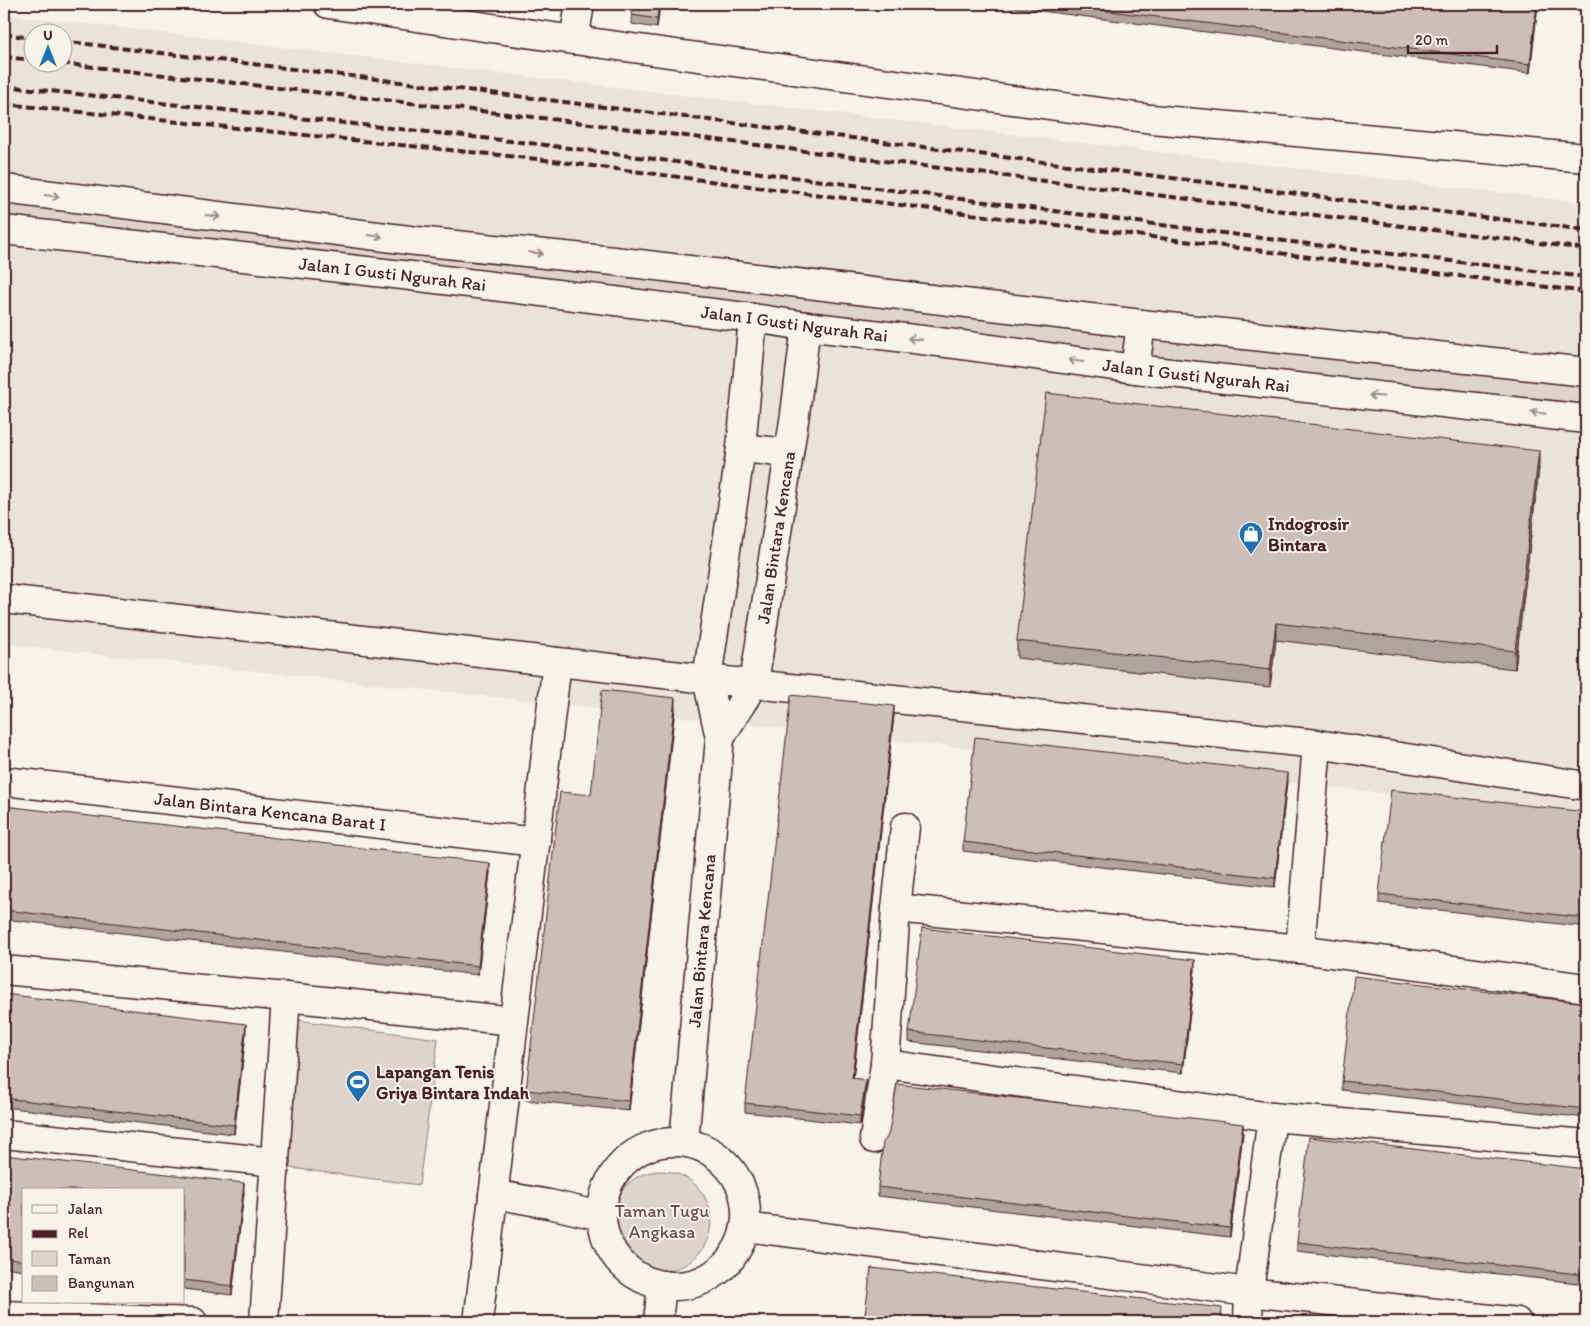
<svg xmlns="http://www.w3.org/2000/svg" width="1590" height="1326" font-family="Itim,sans-serif">
<style>
.built{fill:#eae3da;fill-rule:evenodd}
.green{fill:#ded4cc;stroke:#947a7c}
.lines{fill:none;stroke-linecap:round;stroke-linejoin:round}
.street-casing{stroke:#4a1f2b;stroke-width:31}
.primary-casing{stroke:#4a1f2b;stroke-width:31}
.street{stroke:#f7f3e8;stroke-width:28}
.primary{stroke:#f7f3e8;stroke-width:28}
.rail{stroke:#4a1f2b;stroke-width:4;stroke-dasharray:8 4;stroke-linecap:butt}
.wall{fill:#afa49f;stroke:#4a1f2b}
.shaded-wall{fill:#8f8682;stroke:#4a1f2b}
.building{fill:#ccbfb9;stroke:#4a1f2b}
.oneway{stroke:#a0898a}
.labels{text-anchor:middle;dominant-baseline:central;stroke-width:4;stroke-linejoin:round;paint-order:stroke}
.street-label{font-size:18px;fill:#4a1f2b;stroke:#f7f3e8}
.poi-label{font-size:18px;font-weight:bold;fill:#4a1f2b;stroke:#f7f3e8;text-anchor:start}
.park-label{font-size:18px;fill:#6f4c53;stroke:#f7f3e8}
</style>
<rect width="100%" height="100%" fill="#f7f3e8"/>
<filter id="ink" filterUnits="userSpaceOnUse"><feTurbulence type="fractalNoise" baseFrequency=".02" numOctaves="2"/><feDisplacementMap in="SourceGraphic" scale="10" xChannelSelector="R" yChannelSelector="G"/><feConvolveMatrix kernelMatrix="1 2 1 2 8 2 1 2 1" color-interpolation-filters="sRGB"/></filter>
<g filter="url(#ink)">
<!-- built -->
<path class="built" d="M 4,14 L 1586,203 L 1586,372 L 4,189 ZM 32,32 L 62,32 L 62,62 L 32,62 Z
M 4,230 L 1586,419 L 1586,815 L 4,644 Z"/>
<!-- green -->
<path class="green" d="M 4,189 L 1586,372 L 1586,419 L 4,230 Z
M 297,1020 L 438,1039 L 419,1185 L 277,1166 Z
M611 1221a50 50 0 1 1 100 0a50 50 0 1 1-100 0Z"/>
<g class="lines">
<defs>
<g id="street">
<path d="M 328,4 L 574,40 L 1151,119 L 1586,158"/>
<path d="M 574,40 L 580,4"/>
<path d="M 741,448 L 789,453"/>
<path d="M 4,599 L 707,679 L 1317,744 L 1586,786"/>
<path id="s1" d="M 720,738 L 754,683 L 795,414 L 806,326"/>
<path id="s2" d="M 4,781 L 536,842"/>
<path d="M 896,908 L 1300,949 L 1586,988"/>
<path d="M 1300,949 L 1317,744"/>
<path d="M 4,970 L 286,997 L 514,1021"/>
<path d="M 885,1064 L 1272,1117 L 1586,1144"/>
<path d="M 4,1134 L 275,1162"/>
<path d="M 874,1139 L 885,1064 L 896,908 L 905,827"/>
<circle cx="674" cy="1214" r="72"/>
<path id="s3" d="M 684,1142 L 720,738 L 707,679 L 741,448 L 753,318"/>
<path d="M 493,1194 L 549,1204 L 601,1216"/>
<path d="M 746,1227 L 1249,1292 L 1517,1322"/>
<path d="M 4,1315 L 193,1322"/>
<path d="M 264,1322 L 286,997"/>
<path d="M 478,1322 L 557,662"/>
<path d="M 658,1322 L 662,1285"/>
<path d="M 1248,1322 L 1249,1292 L 1272,1117"/>
</g>
<g id="primary">
<path d="M 4,189 L 417,241 L 614,261 L 1141,324 L 1586,372"/>
<path id="s4" d="M 4,230 L 411,276 L 753,318 L 806,326 L 955,344 L 1135,369 L 1586,419"/>
<path d="M 1135,369 L 1141,324"/>
</g>
</defs>
<!-- street casing -->
<use href="#street" class="street-casing"/>
<!-- primary casing -->
<use href="#primary" class="primary-casing"/>
<!-- street -->
<use href="#street" class="street"/>
<!-- primary -->
<use href="#primary" class="primary"/>
<!-- rail -->
<path class="rail" d="M 4,34 L 32,38
M 62,41 L 549,100 L 1586,230
M 4,57 L 32,60
M 50,62 L 542,118 L 1586,249
M 4,86 L 538,144 L 1300,243 L 1586,277
M 4,104 L 537,159 L 1586,292"/>
</g>
<!-- wall -->
<path class="wall" d="M 660,4 L 657,28 L 632,24 L 632,15 Z
M 1009,4 L 1538,4 L 1530,73 L 1009,7 Z
M 1539,468 L 1515,669 L 1276,640 L 1270,687 L 1017,658 L 1017,641 Z
M 675,708 L 629,1111 L 526,1100 L 526,1090 L 591,795 Z
M 894,715 L 853,1079 L 866,1089 L 860,1125 L 745,1112 L 745,1103 Z
M 1287,782 L 1275,887 L 963,851 L 963,842 Z
M 4,806 L 490,872 L 478,975 L 4,919 Z
M 1586,812 L 1586,927 L 1379,903 L 1379,894 Z
M 1195,969 L 1183,1073 L 909,1042 L 909,1032 Z
M 4,994 L 246,1033 L 234,1134 L 4,1107 Z
M 1586,1003 L 1586,1118 L 1342,1090 L 1342,1081 Z
M 1243,1133 L 1230,1237 L 878,1196 L 878,1187 L 886,1139 Z
M 4,1155 L 244,1192 L 232,1295 L 184,1289 L 184,1190 L 24,1190 L 24,1270 L 4,1267 Z
M 1586,1169 L 1586,1284 L 1297,1251 L 1297,1242 Z"/>
<!-- shaded-wall -->
<path class="shaded-wall" d="M 659,4 L 660,4 L 657,28 L 657,19 Z
M 1537,4 L 1538,4 L 1530,73 L 1530,64 Z
M 1539,451 L 1539,468 L 1515,669 L 1515,651 Z
M 1276,623 L 1276,640 L 1270,687 L 1270,670 Z
M 675,698 L 675,708 L 629,1111 L 629,1101 Z
M 894,706 L 894,715 L 852,1088 L 852,1078 Z
M 1287,773 L 1287,782 L 1275,887 L 1275,878 Z
M 490,863 L 490,872 L 478,975 L 478,966 Z
M 1195,960 L 1195,969 L 1183,1073 L 1183,1064 Z
M 246,1024 L 246,1033 L 234,1134 L 234,1125 Z
M 866,1080 L 866,1089 L 860,1125 L 860,1116 Z
M 1243,1124 L 1243,1133 L 1230,1237 L 1230,1228 Z
M 244,1183 L 244,1192 L 232,1295 L 232,1286 Z"/>
<!-- building -->
<path class="building" d="M 634,4 L 659,4 L 657,19 L 632,15 Z
M 1054,4 L 1537,4 L 1530,64 Z
M 1046,393 L 1539,451 L 1515,651 L 1276,623 L 1270,670 L 1017,641 Z
M 602,690 L 675,698 L 629,1101 L 526,1090 L 560,792 L 591,795 Z
M 791,695 L 894,706 L 852,1078 L 866,1080 L 860,1116 L 745,1103 Z
M 975,737 L 1287,773 L 1275,878 L 963,842 Z
M 1391,790 L 1586,812 L 1586,918 L 1379,894 Z
M 4,806 L 490,863 L 478,966 L 4,910 Z
M 922,928 L 1195,960 L 1183,1064 L 909,1032 Z
M 1354,976 L 1586,1003 L 1586,1109 L 1342,1081 Z
M 4,994 L 246,1024 L 234,1125 L 4,1098 Z
M 897,1084 L 1243,1124 L 1230,1228 L 878,1187 L 883,1142 L 886,1139 L 889,1132 Z
M 1309,1137 L 1586,1169 L 1586,1275 L 1297,1242 Z
M 4,1155 L 244,1183 L 232,1286 L 184,1280 L 184,1190 L 24,1190 L 24,1261 L 4,1258 Z
M 871,1268 L 1222,1308 L 1221,1322 L 864,1322 Z"/>
<!-- one-way arrows -->
<defs><path id="oneway-shaft" d="M-6 0H5M1.5-3L5.5 0L1.5 3" fill="none" stroke-width="1.6" stroke-linecap="round" stroke-linejoin="round" transform="scale(1.25)"/></defs>
<g class="oneway">
<use href="#oneway-shaft" transform="translate(52 196) rotate(7)"/>
<use href="#oneway-shaft" transform="translate(213 216) rotate(7)"/>
<use href="#oneway-shaft" transform="translate(375 236) rotate(7)"/>
<use href="#oneway-shaft" transform="translate(536 253) rotate(6)"/>
<use href="#oneway-shaft" transform="translate(915 339) rotate(-173)"/>
<use href="#oneway-shaft" transform="translate(1076 361) rotate(-172)"/>
<use href="#oneway-shaft" transform="translate(1376 396) rotate(-174)"/>
<use href="#oneway-shaft" transform="translate(1538 413) rotate(-174)"/>
</g>
</g>
<!-- icons -->
<defs>
<symbol id="shop-pin" viewBox="-11 -11 22 30"><path d="M0 17L-7.5 6A9.5 9.5 0 1 1 7.5 6Z" fill="#1f6fb2" stroke="#f7f3e8"/><path d="M-5-2.5h2.3a2.7 3.5 0 0 1 5.4 0H5L5.5 6h-11ZM-1.5-2.5h3a1.5 2.3 0 0 0-3 0Z" fill="#fff"/></symbol>
<symbol id="stadium-pin" viewBox="-11 -11 22 30"><path d="M0 17L-7.5 6A9.5 9.5 0 1 1 7.5 6Z" fill="#1f6fb2" stroke="#f7f3e8"/><path d="M0-5a6.5 5 0 1 0 0 10a6.5 5 0 1 0 0-10ZM-3.5-1.8h7v3.6h-7Z" fill="#fff"/></symbol>
</defs>
<g fill-rule="evenodd">
<use href="#shop-pin" x="1237" y="520" width="28" height="38"/>
<use href="#stadium-pin" x="344" y="1068" width="28" height="38"/>
</g>
<g class="labels">
<!-- street labels -->
<g class="street-label">
<text stroke="none"><textPath href="#s4" startOffset="391">Jalan I Gusti Ngurah Rai</textPath></text>
<text stroke="none"><textPath href="#s4" startOffset="796">Jalan I Gusti Ngurah Rai</textPath></text>
<text stroke="none"><textPath href="#s4" startOffset="1201">Jalan I Gusti Ngurah Rai</textPath></text>
<text stroke="none"><textPath href="#s1" startOffset="212">Jalan Bintara Kencana</textPath></text>
<text stroke="none"><textPath href="#s2" startOffset="268">Jalan Bintara Kencana Barat I</textPath></text>
<text stroke="none"><textPath href="#s3" startOffset="202">Jalan Bintara Kencana</textPath></text>
</g>
<!-- poi labels -->
<g class="poi-label">
<text x="1268" y="524">Indogrosir<tspan x="1268" dy="21">Bintara</tspan></text>
<text x="376" y="1072">Lapangan Tenis<tspan x="376" dy="21">Griya Bintara Indah</tspan></text>
</g>
<!-- park labels -->
<g class="park-label">
<text x="662" y="1211">Taman Tugu<tspan x="662" dy="21">Angkasa</tspan></text>
</g>
</g>
<!-- margin -->
<rect width="1590" height="1326" fill="none" stroke="#f7f3e8" stroke-width="20"/>
<rect x="10" y="10" width="1570" height="1306" fill="none" stroke="#4a1f2b" stroke-width="2" filter="url(#ink)"/>
<!-- legend -->
<rect x="22" y="1188" width="162" height="115" fill="#f7f3e8" stroke="#b29e9c"/>
<rect x="32" y="1205" width="25" height="8" fill="#f7f3e8" stroke="#b29e9c"/>
<text x="68" y="1214" font-size="15" fill="#4a1f2b">Jalan</text>
<rect x="32" y="1230" width="25" height="8" fill="#4a1f2b" stroke="#b29e9c"/>
<text x="68" y="1238" font-size="15" fill="#4a1f2b">Rel</text>
<rect x="32" y="1251" width="25" height="15" fill="#ded4cc" stroke="#b29e9c"/>
<text x="68" y="1264" font-size="15" fill="#4a1f2b">Taman</text>
<rect x="32" y="1276" width="25" height="15" fill="#ccbfb9" stroke="#b29e9c"/>
<text x="68" y="1288" font-size="15" fill="#4a1f2b">Bangunan</text>
<!-- north arrow -->
<g transform="translate(48 48)"><circle r="24" fill="#f7f3e8" stroke="#b29e9c"/>
<path d="M0-4L9 19L0 12L-9 19Z" fill="#1f6fb2"/>
<text y="-8" font-size="14" font-weight="bold" text-anchor="middle" fill="#4a1f2b">U</text>
</g>
<!-- scale -->
<path d="M1408 45v8h89v-8" fill="none" stroke="#4a1f2b" stroke-width="2.5"/>
<text x="1415" y="45" font-size="15" fill="#4a1f2b" stroke="#f7f3e8" stroke-width="4" paint-order="stroke">20 m</text>
</svg>
